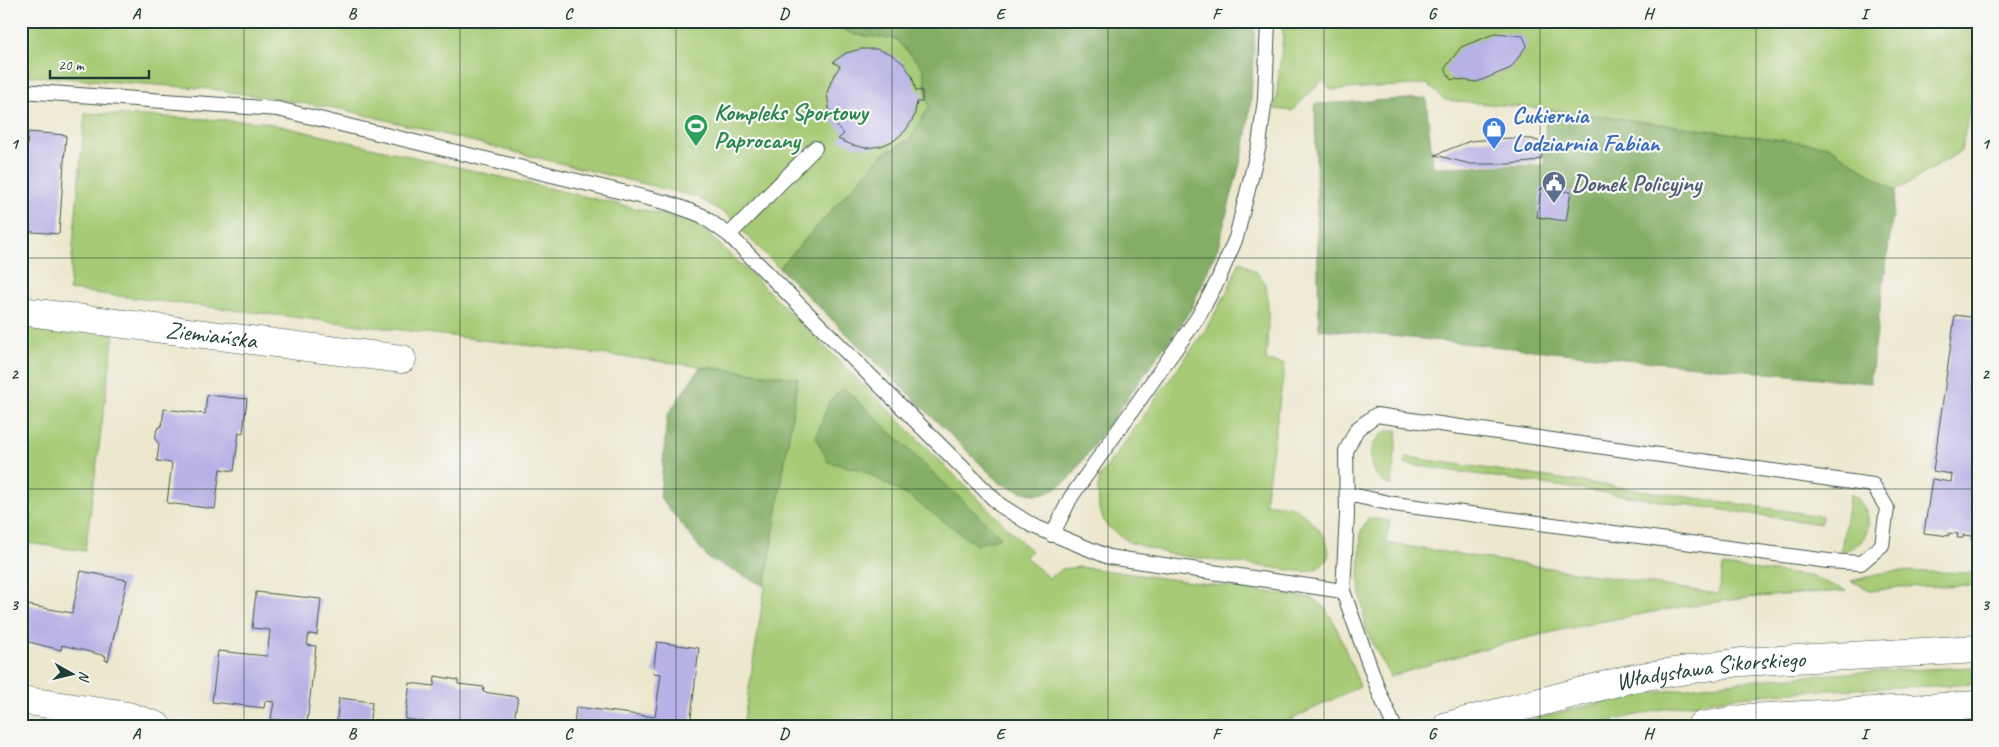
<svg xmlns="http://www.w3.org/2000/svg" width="1999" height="747" font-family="Caveat,sans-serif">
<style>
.green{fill:#a6ca74;stroke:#628454}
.forest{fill:#84ae66;stroke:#52764d}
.building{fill:#b9b2e6}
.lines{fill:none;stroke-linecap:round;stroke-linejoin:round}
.service-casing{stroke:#3e564b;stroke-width:16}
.minor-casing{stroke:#3e564b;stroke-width:29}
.tertiary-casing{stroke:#3e564b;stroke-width:29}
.service{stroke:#fff;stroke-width:14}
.minor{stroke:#fff;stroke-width:28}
.tertiary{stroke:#fff;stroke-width:28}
.grid{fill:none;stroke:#1f3d34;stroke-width:1;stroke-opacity:0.55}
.labels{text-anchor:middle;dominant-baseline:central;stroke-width:4.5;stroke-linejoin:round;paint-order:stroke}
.leisure-label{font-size:24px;font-weight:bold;fill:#27864d;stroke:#f6f6f2;text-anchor:start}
.shop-label{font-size:24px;font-weight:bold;fill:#366cbe;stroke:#f6f6f2;text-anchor:start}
.service-label{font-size:24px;font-weight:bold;fill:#4e5e75;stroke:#f6f6f2;text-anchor:start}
.street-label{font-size:24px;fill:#1f3d34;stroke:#f6f6f2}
.neatline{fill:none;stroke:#1f3d34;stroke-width:2}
.grid-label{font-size:16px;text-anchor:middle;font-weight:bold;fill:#1f3d34}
</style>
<rect width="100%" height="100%" fill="#f6f6f2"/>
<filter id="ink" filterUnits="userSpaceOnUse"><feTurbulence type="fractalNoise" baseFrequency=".02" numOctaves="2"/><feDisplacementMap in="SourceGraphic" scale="10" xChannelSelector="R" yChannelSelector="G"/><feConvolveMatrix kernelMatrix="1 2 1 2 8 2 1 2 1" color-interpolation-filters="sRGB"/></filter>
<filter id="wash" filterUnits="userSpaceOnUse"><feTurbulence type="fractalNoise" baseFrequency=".0096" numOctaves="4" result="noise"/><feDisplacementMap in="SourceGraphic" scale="20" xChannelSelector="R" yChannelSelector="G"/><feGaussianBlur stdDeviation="1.12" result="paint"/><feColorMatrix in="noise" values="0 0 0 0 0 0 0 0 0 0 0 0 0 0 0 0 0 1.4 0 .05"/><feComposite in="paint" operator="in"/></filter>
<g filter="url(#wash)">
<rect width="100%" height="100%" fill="#ede7ce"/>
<!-- green -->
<path class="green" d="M 21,21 L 823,21 L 856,35 L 896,39 L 923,68 L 929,107 L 910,140 L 883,154 L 779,268 L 748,237 L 728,215 L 697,197 L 341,109 L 211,89 L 21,75 Z
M 1281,21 L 1978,21 L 1978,72 L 1961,151 L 1896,191 L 1828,146 L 1546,109 L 1445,100 L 1427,84 L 1331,90 L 1323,80 L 1292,111 L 1275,109 L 1283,37 Z
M 85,113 L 263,122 L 695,222 L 749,272 L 1031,551 L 1025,557 L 1049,578 L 1062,569 L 1080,567 L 1311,598 L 1325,608 L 1335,624 L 1360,686 L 1278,726 L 743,726 L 798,378 L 69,290 Z
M 1240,261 C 1248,267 1259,272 1264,282 C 1271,297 1267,342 1266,361 L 1285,364 L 1265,503 C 1274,505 1288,504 1296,509 C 1309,517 1338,544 1326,561 C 1321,568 1312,570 1305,572 L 1169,554 L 1129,542 L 1106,525 L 1099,509 L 1098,489 L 1100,476 L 1204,332 L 1226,294 Z
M 21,322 L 114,334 L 85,551 L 21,542 Z
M 1389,430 L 1398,430 L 1391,486 C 1371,479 1363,454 1379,437 C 1381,435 1386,432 1389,430 Z
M 1406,457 L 1822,516 L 1821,524 L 1405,464 Z
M 1850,494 C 1877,508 1874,547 1841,551 Z
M 1368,518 L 1390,521 L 1386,543 L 1718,594 L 1723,566 L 1810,576 L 1847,591 C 1799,594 1751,596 1703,604 C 1597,620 1492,643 1390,677 L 1366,630 L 1359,580 L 1361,531 Z
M 1894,571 L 1978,573 L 1978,585 L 1899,587 L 1872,591 L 1851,581 Z
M 1978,667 L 1978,684 L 1805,691 L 1730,698 L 1668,708 L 1589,726 L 1509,726 C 1661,680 1820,673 1978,667 Z
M 1978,721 L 1978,726 L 1867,726 Z"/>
<!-- forest -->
<path class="forest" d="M 823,21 L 1255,21 L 1251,99 L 1246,140 L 1218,247 L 1190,311 L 1070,478 C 1042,501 1031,496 1000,483 L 779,268 L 883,154 L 910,139 L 929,107 L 923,68 L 896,39 L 856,35 Z
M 1426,98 L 1433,167 L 1544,165 L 1546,109 L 1828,146 L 1896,191 L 1870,383 L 1319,329 L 1315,104 Z
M 700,367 L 798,378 L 765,586 L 708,558 L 660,497 L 667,416 Z
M 844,388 L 1001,537 L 976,545 L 913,499 L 862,470 L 828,462 L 816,438 L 829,401 Z"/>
<g id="blocks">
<!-- building -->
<path class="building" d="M 733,21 L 746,21 L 744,30 L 731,27 Z
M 1496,33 L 1523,36 L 1527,45 L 1511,68 L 1477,82 L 1454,79 L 1451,80 L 1445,68 L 1461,47 Z
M 861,49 L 876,49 L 891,54 L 903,63 L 912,76 L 916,91 L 922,90 L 922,102 L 917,102 L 914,117 L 906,130 L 895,140 L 881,146 L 866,148 L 852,145 L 838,139 L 844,134 L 834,123 L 829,109 L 827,93 L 832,79 L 840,66 L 833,62 L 846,53 Z
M 28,132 L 66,135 L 59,234 L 21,231 Z
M 1510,138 L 1532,139 L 1541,142 L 1542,158 L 1531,162 L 1509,164 L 1470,164 L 1435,155 L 1470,141 Z
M 1541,188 L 1571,192 L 1566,221 L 1537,217 Z
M 1955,315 L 1978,318 L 1977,540 L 1971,540 L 1972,536 L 1963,535 L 1963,538 L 1957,538 L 1958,534 L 1949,533 L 1949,536 L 1924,533 L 1932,479 L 1951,482 L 1952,474 L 1933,471 Z
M 207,395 L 247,399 L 243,433 L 239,432 L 234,471 L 220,469 L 215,509 L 167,503 L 172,463 L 157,461 L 159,444 L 155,439 L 157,429 L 162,425 L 164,409 L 205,414 Z
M 81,571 L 127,580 L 108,661 L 105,660 L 106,656 L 62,645 L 61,650 L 21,640 L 22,604 L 72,613 Z
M 256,592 L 321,599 L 317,635 L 309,634 L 307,645 L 316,646 L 307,723 L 271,719 L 274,702 L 265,701 L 264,708 L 212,702 L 218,651 L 267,656 L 270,630 L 252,628 Z
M 657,642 L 699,648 L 690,726 L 574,726 L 576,707 L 655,717 L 661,674 L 653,673 Z
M 435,676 L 458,680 L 458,684 L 484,687 L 483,692 L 518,697 L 513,726 L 429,726 L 429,722 L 405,719 L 410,683 L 434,686 Z
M 339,698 L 372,702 L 369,726 L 336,726 Z"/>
</g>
</g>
<g filter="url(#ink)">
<use href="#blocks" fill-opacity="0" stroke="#3e564b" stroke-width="1"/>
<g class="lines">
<defs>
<path id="service" d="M 21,91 L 278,109 L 668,203 L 701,215 L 729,235 L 1000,505 L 1033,526 L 1109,557 L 1343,591 L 1379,692 L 1394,726
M 729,235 L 815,148
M 1052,535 L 1071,497 L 1198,317 L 1218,280 L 1236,238 L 1259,145 L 1265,99 L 1268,21
M 1343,591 L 1347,515 L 1346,451 L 1357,429 L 1376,415 L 1873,485 L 1887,508 L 1882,545 L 1861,563 L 1828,561 L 1394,504 L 1347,494"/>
<g id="minor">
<path id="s1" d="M 21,311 L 402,359"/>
<path d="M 21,700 L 128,716 L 157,726"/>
</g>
<g id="tertiary">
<path id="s2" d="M 1447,726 L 1633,678 L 1741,662 L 1978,649"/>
<path d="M 1701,726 L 1749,718 L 1978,705"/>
</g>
</defs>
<!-- service casing -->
<use href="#service" class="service-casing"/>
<!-- minor casing -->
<use href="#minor" class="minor-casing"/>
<!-- tertiary casing -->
<use href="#tertiary" class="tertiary-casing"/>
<!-- service -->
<use href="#service" class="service"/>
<!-- minor -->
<use href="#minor" class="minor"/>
<!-- tertiary -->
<use href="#tertiary" class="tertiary"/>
</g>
</g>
<!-- grid -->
<path class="grid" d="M 244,21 L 244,726M 460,21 L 460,726M 676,21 L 676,726M 892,21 L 892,726M 1108,21 L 1108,726M 1324,21 L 1324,726M 1540,21 L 1540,726M 1756,21 L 1756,726M 21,258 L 1978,258M 21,489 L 1978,489"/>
<!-- icons -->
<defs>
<symbol id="stadium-pin" viewBox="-11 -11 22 30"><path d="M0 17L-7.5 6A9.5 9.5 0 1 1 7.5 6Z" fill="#2e9e5b" stroke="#f6f6f2"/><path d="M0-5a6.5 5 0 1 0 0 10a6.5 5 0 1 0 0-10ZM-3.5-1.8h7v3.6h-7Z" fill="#fff"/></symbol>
<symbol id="shop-pin" viewBox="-11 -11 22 30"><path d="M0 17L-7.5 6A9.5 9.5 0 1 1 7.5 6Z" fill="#3f7fe0" stroke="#f6f6f2"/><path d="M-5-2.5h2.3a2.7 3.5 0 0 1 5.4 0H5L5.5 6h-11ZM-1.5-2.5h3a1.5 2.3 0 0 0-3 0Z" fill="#fff"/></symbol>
<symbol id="civic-pin" viewBox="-11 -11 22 30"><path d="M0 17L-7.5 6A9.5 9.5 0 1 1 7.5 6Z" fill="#5c6f8a" stroke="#f6f6f2"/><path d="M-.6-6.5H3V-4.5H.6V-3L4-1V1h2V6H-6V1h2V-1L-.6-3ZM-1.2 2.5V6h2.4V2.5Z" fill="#fff"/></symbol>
</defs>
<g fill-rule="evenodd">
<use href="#stadium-pin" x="682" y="112" width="28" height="38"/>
<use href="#shop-pin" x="1480" y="115" width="28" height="38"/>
<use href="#civic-pin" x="1540" y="169" width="28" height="38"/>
</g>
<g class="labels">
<!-- leisure labels -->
<g class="leisure-label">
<text x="714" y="112">Kompleks Sportowy<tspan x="714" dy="28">Paprocany</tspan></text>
</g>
<!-- shop labels -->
<g class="shop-label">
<text x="1512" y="115">Cukiernia<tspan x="1512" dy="28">Lodziarnia Fabian</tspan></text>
</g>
<!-- service labels -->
<g class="service-label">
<text x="1572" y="183">Domek Policyjny</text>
</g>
<!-- street labels -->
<g class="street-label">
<text stroke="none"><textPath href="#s1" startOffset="192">Ziemiańska</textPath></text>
<text stroke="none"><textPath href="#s2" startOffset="270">Władysława Sikorskiego</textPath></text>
</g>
</g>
<!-- margin -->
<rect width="1999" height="747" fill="none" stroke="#f6f6f2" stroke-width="55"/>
<!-- north arrow -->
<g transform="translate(72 674) rotate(98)" stroke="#f6f6f2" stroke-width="4" paint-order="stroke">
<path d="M0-4L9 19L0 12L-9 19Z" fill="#1f3d34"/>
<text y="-8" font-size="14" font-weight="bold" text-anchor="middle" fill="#1f3d34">N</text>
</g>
<!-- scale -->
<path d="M50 70v8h99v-8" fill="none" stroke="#1f3d34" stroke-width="2.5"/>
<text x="58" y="70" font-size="15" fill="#1f3d34" stroke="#f6f6f2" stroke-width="4" paint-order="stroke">20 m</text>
<rect x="28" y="28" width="1944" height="692" class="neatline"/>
<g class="grid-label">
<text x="136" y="19">A</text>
<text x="352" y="19">B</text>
<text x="568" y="19">C</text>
<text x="784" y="19">D</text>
<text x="1000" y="19">E</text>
<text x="1216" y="19">F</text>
<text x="1432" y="19">G</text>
<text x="1648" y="19">H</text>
<text x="1864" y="19">I</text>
<text x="14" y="149">1</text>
<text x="1985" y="149">1</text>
<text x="14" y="379">2</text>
<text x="1985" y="379">2</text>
<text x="14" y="610">3</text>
<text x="1985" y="610">3</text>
<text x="136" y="739">A</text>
<text x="352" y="739">B</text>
<text x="568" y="739">C</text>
<text x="784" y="739">D</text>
<text x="1000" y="739">E</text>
<text x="1216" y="739">F</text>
<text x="1432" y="739">G</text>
<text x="1648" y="739">H</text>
<text x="1864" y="739">I</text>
</g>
</svg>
